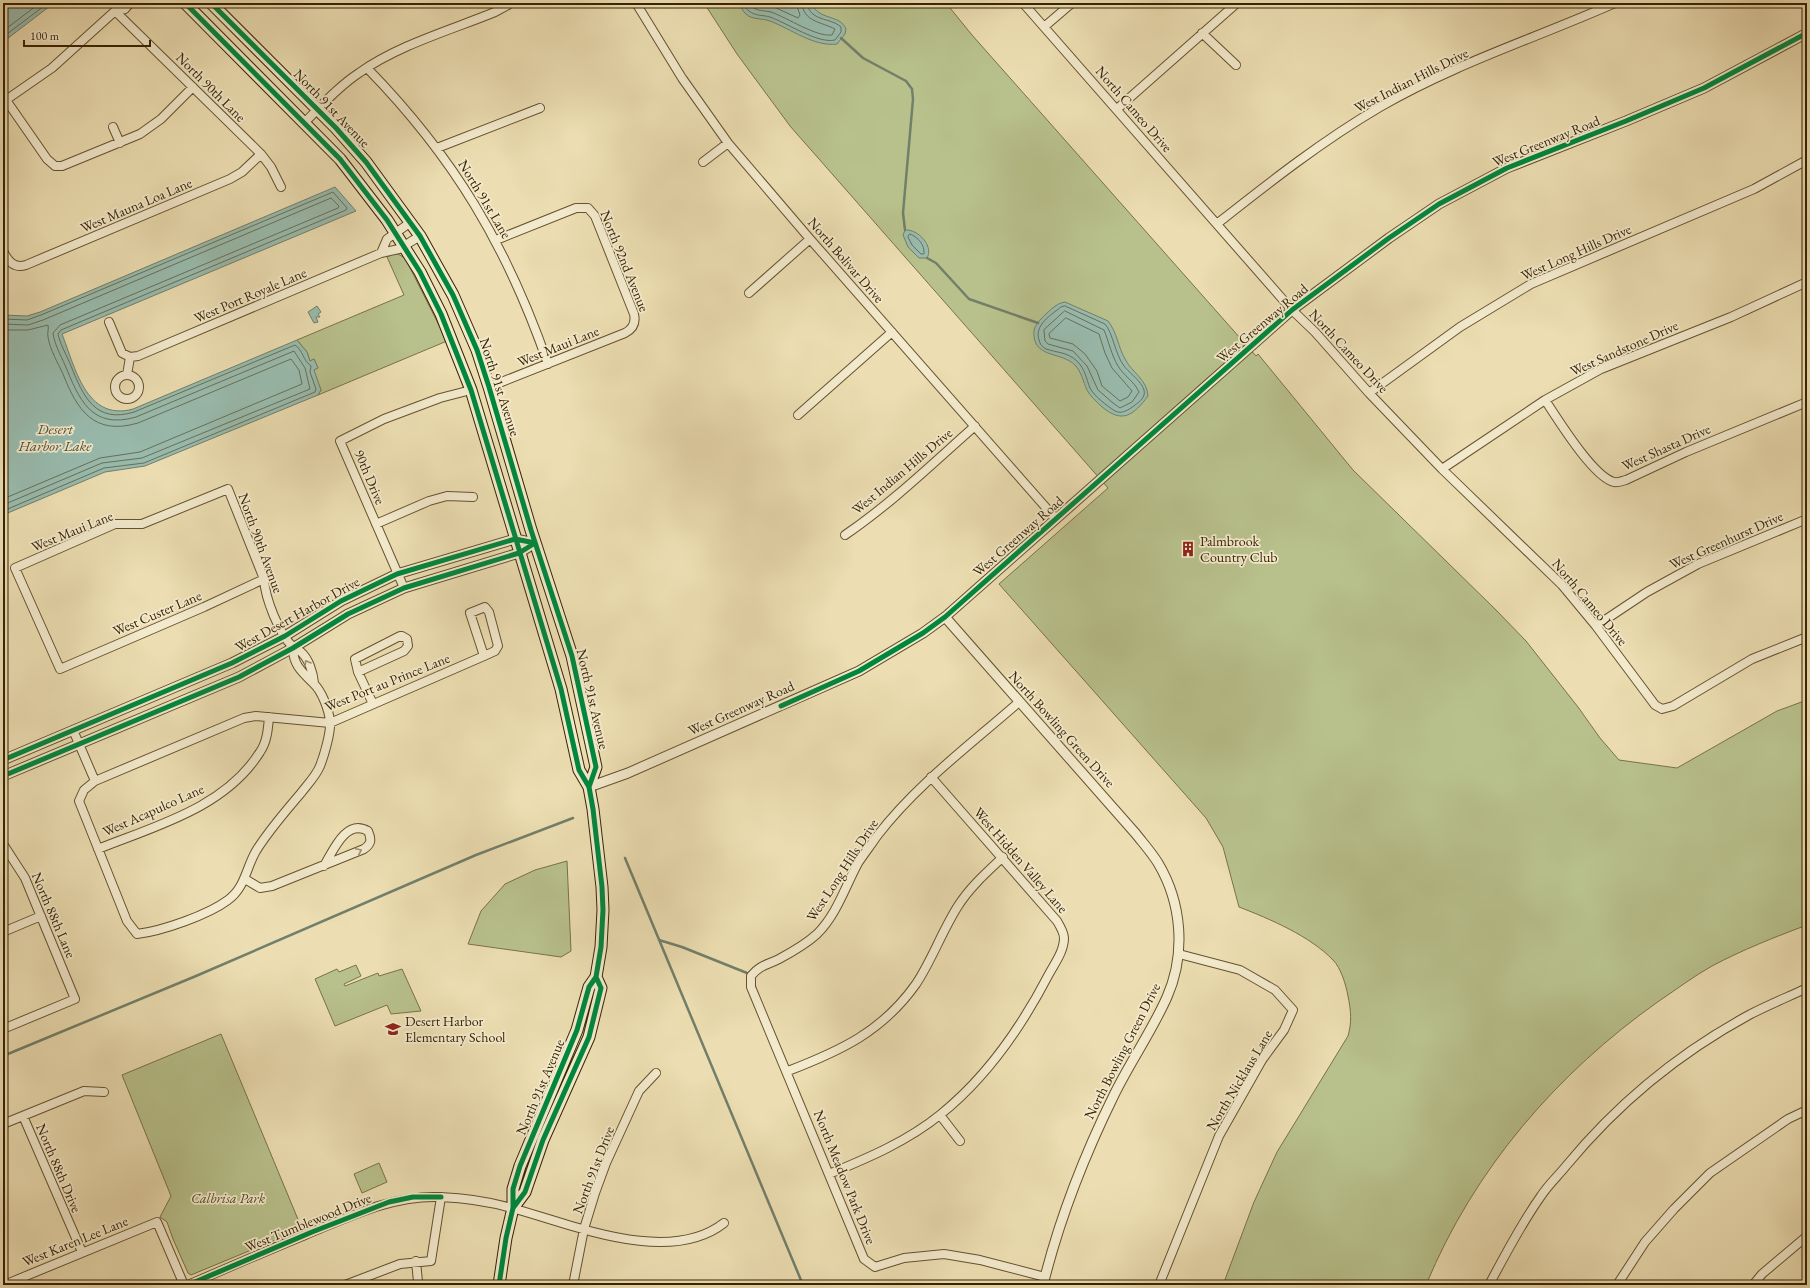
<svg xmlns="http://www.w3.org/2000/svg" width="1810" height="1288" font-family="'EB Garamond',serif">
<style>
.green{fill:#b8c18c;stroke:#787247}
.water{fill:#99bcaf;stroke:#727f6a}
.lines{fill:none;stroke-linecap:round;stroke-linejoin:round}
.shore{stroke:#687058;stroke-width:1}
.stream{stroke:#727f6a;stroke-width:2.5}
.minor-casing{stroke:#65522e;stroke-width:10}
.tertiary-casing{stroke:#65522e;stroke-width:11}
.secondary-casing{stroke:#382302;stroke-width:13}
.minor{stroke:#f3eacd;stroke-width:8}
.tertiary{stroke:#f3eacd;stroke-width:9}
.secondary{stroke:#f3eacd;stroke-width:11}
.cycleway-casing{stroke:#f3eacd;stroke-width:8}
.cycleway{stroke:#00873e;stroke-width:5}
.oneway{stroke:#9f9072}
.labels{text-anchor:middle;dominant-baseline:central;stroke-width:3.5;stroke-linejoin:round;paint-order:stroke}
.street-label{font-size:14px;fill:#382302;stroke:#f3eacd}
.poi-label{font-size:14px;fill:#382302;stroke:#f3eacd;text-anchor:start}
.park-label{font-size:14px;font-style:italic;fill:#584a24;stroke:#f3eacd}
.water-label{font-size:15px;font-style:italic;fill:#555136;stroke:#f3eacd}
</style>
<rect width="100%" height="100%" fill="#ecdeb2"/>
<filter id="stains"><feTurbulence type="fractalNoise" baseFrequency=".005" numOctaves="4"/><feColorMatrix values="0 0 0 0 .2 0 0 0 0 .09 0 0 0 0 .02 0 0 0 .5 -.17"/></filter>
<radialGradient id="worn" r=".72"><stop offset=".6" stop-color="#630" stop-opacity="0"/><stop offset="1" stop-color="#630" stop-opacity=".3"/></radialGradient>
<!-- green -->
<path class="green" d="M 704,3 L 946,3 L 972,35 L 1256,356 L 1258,354 L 1353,470 L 1496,610 L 1526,641 L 1578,707 L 1600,738 L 1619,760 L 1677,768 L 1777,711 L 1807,700 L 1807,925 C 1775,937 1742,950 1712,966 C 1694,976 1677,989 1659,1001 C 1557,1073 1474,1169 1426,1285 L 1223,1285 L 1254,1202 L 1277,1152 L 1348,1036 C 1352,1022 1351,1011 1348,996 C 1346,985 1341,968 1333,960 C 1310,936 1270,919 1239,907 L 1223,847 L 1206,818 L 999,584 L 1108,488 L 790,126 L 737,54 Z
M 393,254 L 398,254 L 405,258 L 447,341 L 318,395 L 321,390 L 313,370 L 318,368 L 314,359 L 310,361 L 307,352 L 297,340 L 404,295 L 387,257 Z
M 567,861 L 571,951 L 561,957 L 468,944 L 481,911 L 505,884 L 535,870 Z
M 356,965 L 361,976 L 344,984 L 345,986 L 378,973 L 379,976 L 402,969 L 421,1011 L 391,1014 L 387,1005 L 335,1026 L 315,979 L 337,969 L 339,972 Z
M 221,1034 L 302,1229 L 191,1275 L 188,1273 L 173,1239 L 167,1222 L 160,1217 L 171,1196 L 122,1075 Z
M 379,1163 L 387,1182 L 362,1193 L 354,1174 Z"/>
<!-- water -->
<path class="water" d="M 3,3 L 54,3 L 3,42 Z
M 739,3 L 811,3 C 819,21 840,14 846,29 L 845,34 L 837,44 C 814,47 791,29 770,21 C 762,18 752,20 746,14 C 743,12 741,6 739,3 Z
M 335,187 L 356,211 L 62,334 C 75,367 86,422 133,409 L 297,340 L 307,352 L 310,361 L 314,359 L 318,368 L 314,370 L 321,390 L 318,395 L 145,466 L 105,472 L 3,515 L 3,315 L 27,316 L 40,312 Z
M 905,230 C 918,229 934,246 927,258 L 919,258 L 908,247 L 903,235 Z
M 1065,302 L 1108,321 C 1117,332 1118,347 1125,359 C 1132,373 1147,379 1148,396 C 1133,416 1122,424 1101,406 C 1096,401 1090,396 1087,390 C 1083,381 1082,373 1075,365 C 1062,352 1036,358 1034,336 C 1033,329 1036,324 1041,319 C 1047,313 1056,303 1065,302 Z
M 317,306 L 321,312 L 318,314 L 320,317 L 316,317 L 318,322 L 314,323 L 308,312 Z"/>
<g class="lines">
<!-- shore -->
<path class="shore" d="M 744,3 C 745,6 746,9 749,11 C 755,16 763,15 770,17 C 787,23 818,44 835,40 L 841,32 L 841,27 C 830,17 810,22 807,3
M 749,3 C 754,12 763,10 771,12 C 788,18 816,37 832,35 L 835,29 C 822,22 803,22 802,3
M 757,3 L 774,7 L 798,18 L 800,15 L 796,3
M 3,31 L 40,3
M 3,37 L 48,3
M 910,234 C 918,237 925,245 924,254 L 921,254 L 912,245 L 908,237 Z
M 1065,306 L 1105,324 C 1113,333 1115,354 1124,366 C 1129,373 1147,385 1144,395 C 1143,400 1135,405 1131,408 C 1126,411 1121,414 1115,411 C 1107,406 1094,396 1090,388 C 1086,378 1085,369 1077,361 C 1067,352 1058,353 1046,349 C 1042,347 1040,344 1039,340 C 1034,325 1051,315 1061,307 Z
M 1065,311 L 1104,330 C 1109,342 1111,354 1118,366 C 1124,376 1134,381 1139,392 L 1132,402 L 1120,408 L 1113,403 L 1098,390 L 1087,366 L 1073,351 L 1048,344 L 1045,341 L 1044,330 Z
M 1066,318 L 1099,334 L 1105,353 L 1112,368 L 1132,391 L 1128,397 L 1120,401 L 1102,386 L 1097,371 L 1085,354 L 1073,344 L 1050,338 L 1049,334 Z
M 3,319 L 27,320 L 41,315 L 333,192 L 347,208 L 346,210 L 61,330 L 58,334 C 60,344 67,356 71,366 C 83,396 95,424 134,412 L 295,345 C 303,350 303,361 311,366 L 310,372 L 316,389 L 315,392 L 144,463 L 104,468 L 3,511
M 3,324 L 28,325 L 43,320 L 331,198 L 339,206 L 338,208 L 60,325 L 53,333 C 54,343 61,356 65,365 C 79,399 91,430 136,417 L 294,351 L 305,368 L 310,389 L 142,458 L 102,463 L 3,505
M 3,330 L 28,330 L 48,325 C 49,329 47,333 48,337 C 50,350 58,363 63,374 C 77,410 94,436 138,423 L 291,359 L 299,370 L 302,384 L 140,452 L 100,458 L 3,499"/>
<!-- stream -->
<path class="stream" d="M 841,38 L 863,58 L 906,81 L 912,89 L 913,99 L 903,213 L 905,230
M 927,258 L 936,263 L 969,299 L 1038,323
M 625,858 L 803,1285
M 659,940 L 682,947 L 747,973
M 3,1056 L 196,976 L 476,855 L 573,818"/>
<defs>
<path id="minor" d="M 636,3 L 682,78 L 728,143 L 810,239 L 1056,519
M 1023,3 L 1292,310 L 1315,332 L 1369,393 L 1442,469 L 1562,585 L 1596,626 L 1655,705 L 1662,709 L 1673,706 L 1752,659 L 1807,637
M 115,11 L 261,154 L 271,167 L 281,187
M 1044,27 L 1072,3
M 1202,33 L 1236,65
M 367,68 C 454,157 507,246 548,364
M 6,100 L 47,159 L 55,166 L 62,166 L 140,134 L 161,119 L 193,87
M 3,102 L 52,68 L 115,11 L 125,9 L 130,3
M 1117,109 L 1237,3
M 305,122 C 322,105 339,86 359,73 C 398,45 451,30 495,12 L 508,5 L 507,3
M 113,127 L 120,143
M 437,148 L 540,108
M 703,162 L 728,143
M 1218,223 C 1270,182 1322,141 1380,107 C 1454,64 1536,38 1615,3
M 3,251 C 8,261 14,269 26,265 L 230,179 L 242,172 L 261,154
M 381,253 L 387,239 L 411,222
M 749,293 L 810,239
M 109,322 L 122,353 L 130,357 L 127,375
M 130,357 L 138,356 L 381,253 L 399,249 L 420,236
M115 387a12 12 0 1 1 24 0a12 12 0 1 1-24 0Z
M 489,387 L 625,333 C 633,329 636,323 634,314 L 595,216 L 588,208 L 576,208 L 496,240
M 1369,393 L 1460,327 L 1531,284 L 1754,189 L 1807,160
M 1545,400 C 1557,418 1593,477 1614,482 C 1617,483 1622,481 1626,480 L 1686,452 L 1807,402
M 798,415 L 892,332
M 1442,469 L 1545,400 L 1601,369 L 1731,317 L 1807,282
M 376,524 L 429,501 L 447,496 L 473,497
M 845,535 C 892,503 933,463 975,426
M 264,579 L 204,607 L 60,669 L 15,568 L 115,524 L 142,524 L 228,489 L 264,579 C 265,598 279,634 293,647 C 295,649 299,650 301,652 C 309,659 313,673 314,683
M 404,588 L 340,441 L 384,419 L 440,398 L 471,390
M 1596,626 L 1647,592 L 1698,564 L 1807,519
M 293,648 C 293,665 302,672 313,683 C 322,691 329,710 330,722 C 331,732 324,756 320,766 C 316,776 307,785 301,793 C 285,812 269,830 256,851 C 246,868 245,888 228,900 C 208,915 162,931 137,934 L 127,921 L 79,801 L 84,790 L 95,781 L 244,718 L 256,716 L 330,723 L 484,656 L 495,651 L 498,646 L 489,612 L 485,607 L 470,613 L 484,656
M 358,672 L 404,651 L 408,646 L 407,639 L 402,636 L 400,636 L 355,659 L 358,672 L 373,704
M 1019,702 C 970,745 917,784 877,836 C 871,845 864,854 858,863 C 845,887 837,914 817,934 C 806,944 792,952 779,959 C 767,965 760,965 751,976 L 751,987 L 864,1259 L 875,1267 L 904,1258 L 944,1254 L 980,1260 L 1045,1277
M 73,730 L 95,781
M 3,844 L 25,878 L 75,999 L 3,1029
M 98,849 C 155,826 225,808 260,752 C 267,742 268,729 269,717
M 245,879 L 260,888 L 272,886 L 364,849 C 371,844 372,840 368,831 C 346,818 333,851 324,866
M 3,932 L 41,916
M 788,1071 C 840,1051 882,1032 916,984 C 932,960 942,931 958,906 C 970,887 986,873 1003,857
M 940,1115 L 960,1141
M 23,1116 L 82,1252
M 3,1124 L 84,1091 L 104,1092
M 829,1174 C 868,1158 908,1141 941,1114 C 987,1077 1022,1026 1049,974 C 1055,963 1064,951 1064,938 C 1064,933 1060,926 1057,921 L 931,777
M 416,1261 L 418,1282
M 4,1285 L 157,1222 L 184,1285
M 188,1285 C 227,1268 266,1251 305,1235 C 349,1217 392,1195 440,1197 C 464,1198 492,1202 515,1209 C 574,1225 669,1266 724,1223
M 345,1285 L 400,1264 L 431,1261 L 441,1197
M 573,1285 L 584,1229 L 595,1193 L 606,1163 L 639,1091 L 656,1073
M 1159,1285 L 1219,1136 L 1262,1060 L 1284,1030 L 1293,1010 L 1275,990 L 1240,970 L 1179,954
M 1489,1285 C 1505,1255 1521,1224 1541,1196 C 1548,1185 1558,1176 1566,1166 C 1617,1104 1679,1053 1749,1015 C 1768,1005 1788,997 1807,988
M 1617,1285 L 1645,1242 L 1674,1209 L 1710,1173 L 1788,1119 L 1807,1110
M 1753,1285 L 1762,1274 L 1807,1236"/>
<path id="tertiary" d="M 945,617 L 1136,834 C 1143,843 1152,853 1158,863 C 1182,903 1186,954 1167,997 C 1152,1031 1130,1062 1114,1095 C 1084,1156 1059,1220 1043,1285
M 3,760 L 232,663 L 285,636 L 341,601 L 397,574 L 515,539 L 535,543
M 3,776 L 239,677 L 293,648 L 348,614 L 404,588 L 519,553 L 535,543
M 589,787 L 628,773 L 859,671 L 923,633 L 945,617 L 1292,310 L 1389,238 L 1439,204 L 1507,168 L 1626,121 L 1704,88 L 1807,33"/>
<path id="secondary" d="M 185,3 L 340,159 L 387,220 L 420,272 L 441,314 L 471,390 L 561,689 L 579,770 L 589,787 L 593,809 L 602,887 L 603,910 L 601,947 L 596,977 L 589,987 L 577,1030 L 520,1166 L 513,1189 L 513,1208 L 506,1238 L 499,1285
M 211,3 L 336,128 L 366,162 L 420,236 L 453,295 L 477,350 L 489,387 L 531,530 L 572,656 L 596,767 L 589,787
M 513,1208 L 525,1192 L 543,1140 L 589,1037 L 601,988 L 596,977"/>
</defs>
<!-- minor casing -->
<use href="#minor" class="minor-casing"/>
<!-- tertiary casing -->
<use href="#tertiary" class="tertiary-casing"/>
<!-- secondary casing -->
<use href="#secondary" class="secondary-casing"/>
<!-- minor -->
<use href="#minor" class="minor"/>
<!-- tertiary -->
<use href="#tertiary" class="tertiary"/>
<!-- secondary -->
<use href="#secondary" class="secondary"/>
<defs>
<path id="cycleway" d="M 185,3 L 340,159 L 387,220 L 420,272 L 441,314 L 471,390 L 561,689 L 579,770 L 589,787 L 593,809 L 602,887 L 603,910 L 601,947 L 596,977 L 589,987 L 577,1030 L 520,1166 L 513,1189 L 513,1208 L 506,1238 L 499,1285
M 211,3 L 336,128 L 366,162 L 420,236 L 453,295 L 477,350 L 489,387 L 531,530 L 572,656 L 596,767 L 589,787
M 781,706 L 859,671 L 923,633 L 945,617 L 1292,310 L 1389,238 L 1439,204 L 1507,168 L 1626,121 L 1704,88 L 1807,33
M 3,760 L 232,663 L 285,636 L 341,601 L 397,574 L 515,539 L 535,543
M 3,776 L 239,677 L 293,648 L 348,614 L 404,588 L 519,553 L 535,543
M 513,1208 L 525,1192 L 543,1140 L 589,1037 L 601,988 L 596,977
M 188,1285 L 312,1232 L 389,1202 L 413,1197 L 441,1197"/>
</defs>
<!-- cycleway casing -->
<use href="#cycleway" class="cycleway-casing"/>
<!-- cycleway -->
<use href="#cycleway" class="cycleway"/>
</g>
<!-- one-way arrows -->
<defs><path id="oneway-chevron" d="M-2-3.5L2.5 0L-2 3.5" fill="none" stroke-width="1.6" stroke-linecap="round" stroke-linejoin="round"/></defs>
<g class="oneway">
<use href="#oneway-chevron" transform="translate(307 663) rotate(-120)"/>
<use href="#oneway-chevron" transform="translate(359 851) rotate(-25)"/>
</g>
<!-- icons -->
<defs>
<symbol id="building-bare" viewBox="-9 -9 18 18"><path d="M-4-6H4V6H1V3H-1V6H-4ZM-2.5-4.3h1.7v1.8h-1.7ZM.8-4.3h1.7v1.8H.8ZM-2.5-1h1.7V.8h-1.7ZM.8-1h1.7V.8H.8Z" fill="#8f2418" stroke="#f3eacd" stroke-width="2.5" paint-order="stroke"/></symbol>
<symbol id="school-bare" viewBox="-9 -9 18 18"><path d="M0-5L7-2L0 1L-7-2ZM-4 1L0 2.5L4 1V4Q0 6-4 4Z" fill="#8f2418" stroke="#f3eacd" stroke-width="2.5" paint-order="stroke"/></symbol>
</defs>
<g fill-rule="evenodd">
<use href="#building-bare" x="1177" y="538" width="22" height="22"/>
<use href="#school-bare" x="382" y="1018" width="22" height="22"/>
</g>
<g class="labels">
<!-- street labels -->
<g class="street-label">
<text transform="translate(1411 80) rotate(-27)">West Indian Hills Drive</text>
<text transform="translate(211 87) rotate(45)">North 90th Lane</text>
<text transform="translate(332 108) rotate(46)">North 91st Avenue</text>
<text transform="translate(1134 109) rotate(49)">North Cameo Drive</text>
<text transform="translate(1546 141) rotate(-22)">West Greenway Road</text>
<text transform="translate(485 199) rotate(59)">North 91st Lane</text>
<text transform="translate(136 205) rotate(-23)">West Mauna Loa Lane</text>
<text transform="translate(1576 252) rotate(-24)">West Long Hills Drive</text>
<text transform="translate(846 260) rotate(49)">North Bolivar Drive</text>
<text transform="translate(625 261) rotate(68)">North 92nd Avenue</text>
<text transform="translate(250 295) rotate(-23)">West Port Royale Lane</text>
<text transform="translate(1262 323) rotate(-40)">West Greenway Road</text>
<text transform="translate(558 346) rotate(-22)">West Maui Lane</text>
<text transform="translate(1624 348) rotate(-24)">West Sandstone Drive</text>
<text transform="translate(1349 351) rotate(47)">North Cameo Drive</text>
<text transform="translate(500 387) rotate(72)">North 91st Avenue</text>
<text transform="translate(1666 447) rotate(-24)">West Shasta Drive</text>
<text transform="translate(902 471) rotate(-40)">West Indian Hills Drive</text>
<text transform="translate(370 477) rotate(67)">90th Drive</text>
<text transform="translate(72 531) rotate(-22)">West Maui Lane</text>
<text transform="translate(1018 536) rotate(-41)">West Greenway Road</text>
<text transform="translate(1726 540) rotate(-24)">West Greenhurst Drive</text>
<text transform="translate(261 543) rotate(70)">North 90th Avenue</text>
<text transform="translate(1590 602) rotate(50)">North Cameo Drive</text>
<text transform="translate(157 613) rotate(-23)">West Custer Lane</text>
<text transform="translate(297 614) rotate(-29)">West Desert Harbor Drive</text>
<text transform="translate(387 682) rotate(-22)">West Port au Prince Lane</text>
<text transform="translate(593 699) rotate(77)">North 91st Avenue</text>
<text transform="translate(741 708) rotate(-24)">West Greenway Road</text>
<text transform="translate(1062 729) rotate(48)">North Bowling Green Drive</text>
<text transform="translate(153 810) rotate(-24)">West Acapulco Lane</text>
<text transform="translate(1021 860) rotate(49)">West Hidden Valley Lane</text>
<text transform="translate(842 870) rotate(-57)">West Long Hills Drive</text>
<text transform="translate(54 915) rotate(67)">North 88th Lane</text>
<text transform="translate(1122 1051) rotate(-63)">North Bowling Green Drive</text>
<text transform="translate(1239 1080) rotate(-59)">North Nicklaus Lane</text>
<text transform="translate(540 1087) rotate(-67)">North 91st Avenue</text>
<text transform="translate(59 1168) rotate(67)">North 88th Drive</text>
<text transform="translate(593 1170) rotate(-69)">North 91st Drive</text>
<text transform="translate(845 1177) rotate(68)">North Meadow Park Drive</text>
<text transform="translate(308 1222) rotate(-22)">West Tumblewood Drive</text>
<text transform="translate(75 1241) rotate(-22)">West Karen Lee Lane</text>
</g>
<!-- poi labels -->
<g class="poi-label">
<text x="1200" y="541">Palmbrook<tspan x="1200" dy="16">Country Club</tspan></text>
<text x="405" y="1021">Desert Harbor<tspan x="405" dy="16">Elementary School</tspan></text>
</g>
<!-- park labels -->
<g class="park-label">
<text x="228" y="1198">Calbrisa Park</text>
</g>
<!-- water labels -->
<g class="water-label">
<text x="55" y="428">Desert<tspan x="55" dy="17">Harbor Lake</tspan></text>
</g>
</g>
<!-- margin -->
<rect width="1810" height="1288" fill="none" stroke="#ecdeb2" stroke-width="16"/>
<rect x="4" y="4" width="1802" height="1280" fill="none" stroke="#382302" stroke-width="2"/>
<rect x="8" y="8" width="1794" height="1272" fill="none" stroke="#382302"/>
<!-- scale -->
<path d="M24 40v6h126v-6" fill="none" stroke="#382302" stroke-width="2"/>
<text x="30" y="40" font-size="12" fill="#382302" stroke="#f3eacd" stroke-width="3" paint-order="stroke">100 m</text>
<rect width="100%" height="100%" filter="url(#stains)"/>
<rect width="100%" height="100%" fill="url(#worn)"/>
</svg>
